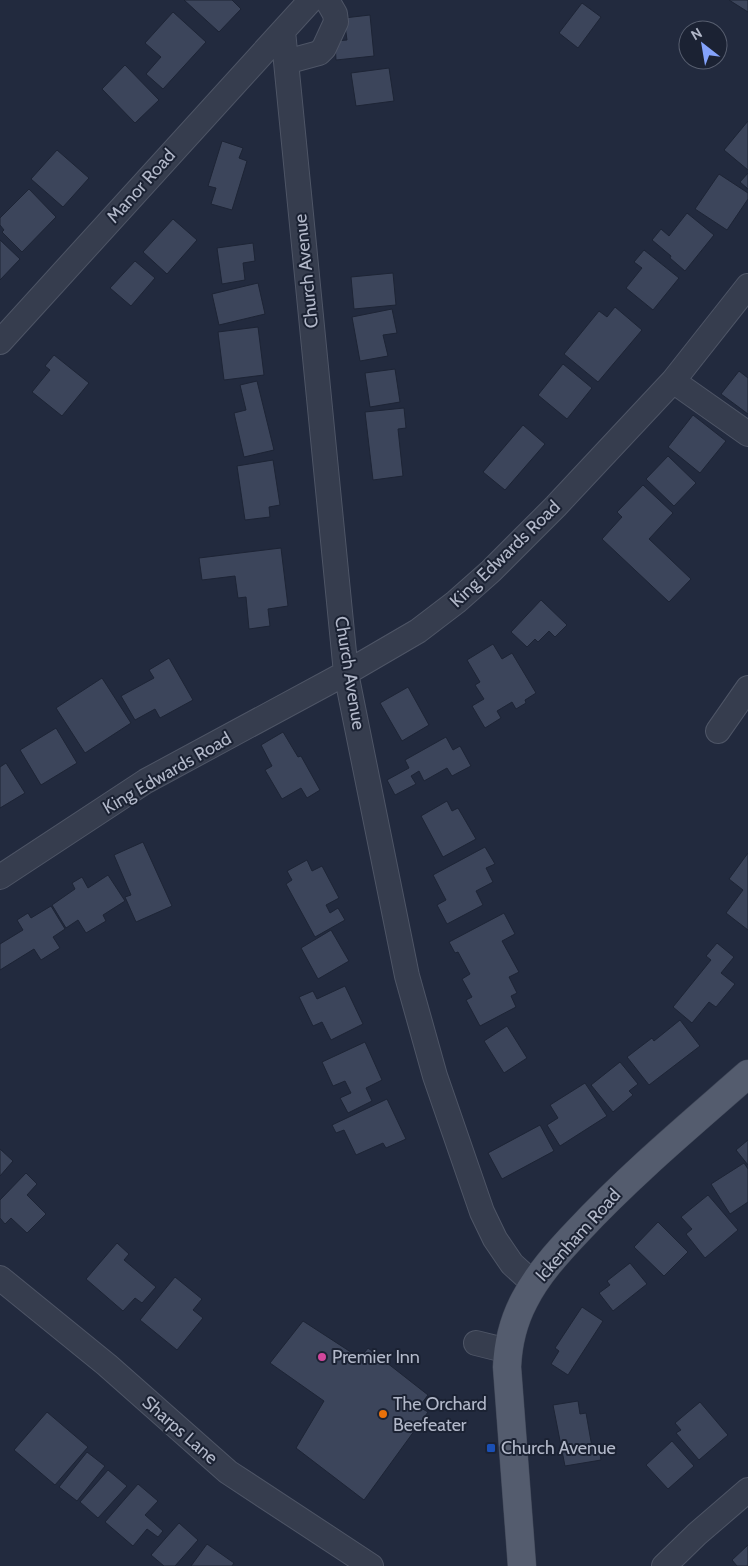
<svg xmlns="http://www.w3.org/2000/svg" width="748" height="1566" font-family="Cabin,sans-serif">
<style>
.building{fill:#3c455b;stroke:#1d2435}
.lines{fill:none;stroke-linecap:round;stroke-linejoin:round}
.minor-casing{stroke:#4e5566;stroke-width:26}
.major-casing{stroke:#3f4657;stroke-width:29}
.minor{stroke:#363d4e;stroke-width:24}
.major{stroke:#545c6e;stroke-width:28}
.hotel-dot{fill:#d1479c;stroke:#1b2233;stroke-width:2}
.food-dot{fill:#e8710a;stroke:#1b2233;stroke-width:2}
.transit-dot{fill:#1a4fb4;stroke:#1b2233;stroke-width:2}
.labels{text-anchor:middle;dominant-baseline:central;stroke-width:4;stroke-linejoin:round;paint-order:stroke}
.street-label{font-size:18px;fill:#b2b8c9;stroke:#1b2233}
.poi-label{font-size:18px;fill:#b2b8c9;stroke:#1b2233;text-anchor:start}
</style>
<rect width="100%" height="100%" fill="#222a3e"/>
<!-- building -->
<path class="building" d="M 184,0 L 232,0 L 241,9 L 219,32 Z
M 729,0 L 748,0 L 748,12 Z
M 582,3 L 601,17 L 578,48 L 559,33 Z
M 173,12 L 206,42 L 163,89 L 146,74 L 161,57 L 145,43 Z
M 370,15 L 374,56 L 336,60 L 335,41 L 347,40 L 344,18 Z
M 125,65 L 159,100 L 135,123 L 102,89 Z
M 389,68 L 394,101 L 356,106 L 351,73 Z
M 748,121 L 748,170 L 724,150 Z
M 222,141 L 243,148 L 239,158 L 247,161 L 232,210 L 211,204 L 216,188 L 208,186 Z
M 57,150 L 89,178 L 63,207 L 31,179 Z
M 748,173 L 748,189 L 740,182 Z
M 719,174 L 748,193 L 748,199 L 727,230 L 695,209 Z
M 29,189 L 56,217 L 22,252 L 2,232 L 4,230 L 0,225 L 0,218 Z
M 687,213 L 714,235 L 685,271 L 670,258 L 671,256 L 652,240 L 661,229 L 669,236 Z
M 173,219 L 197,240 L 167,274 L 143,252 Z
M 0,240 L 20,259 L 0,280 Z
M 253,243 L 255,261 L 243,263 L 245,280 L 222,284 L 217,248 Z
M 644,250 L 679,278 L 653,310 L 626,288 L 642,268 L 634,262 Z
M 135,261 L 155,278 L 131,306 L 110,288 Z
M 393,273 L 396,305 L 354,309 L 351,277 Z
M 258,283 L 265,314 L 219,325 L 212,294 Z
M 615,307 L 642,330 L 598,382 L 564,354 L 599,311 L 607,317 Z
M 392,309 L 397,333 L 383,335 L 388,356 L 360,361 L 352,317 Z
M 258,327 L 264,375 L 224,380 L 218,332 Z
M 54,355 L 89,383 L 62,416 L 32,392 L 50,370 L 45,366 Z
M 563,364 L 592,388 L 567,419 L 538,395 Z
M 395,369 L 400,402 L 370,407 L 365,373 Z
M 739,371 L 748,378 L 748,414 L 721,394 Z
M 257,381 L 274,450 L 244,457 L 234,413 L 246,410 L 240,385 Z
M 404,408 L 406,428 L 398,429 L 403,476 L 373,480 L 365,412 Z
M 693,415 L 726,441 L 700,473 L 668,447 Z
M 523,425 L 545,444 L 505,490 L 483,472 Z
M 668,456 L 696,483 L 674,506 L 646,479 Z
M 273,460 L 280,505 L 269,507 L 270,517 L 245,520 L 237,466 Z
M 643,485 L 673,513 L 649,539 L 691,579 L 669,602 L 602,539 L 622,517 L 617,512 Z
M 281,548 L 288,606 L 268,609 L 270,626 L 249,629 L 246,597 L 238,598 L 235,576 L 202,580 L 199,558 Z
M 541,600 L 567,625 L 555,637 L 549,631 L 538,642 L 535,639 L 527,647 L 511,632 Z
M 493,644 L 502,659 L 512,653 L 536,693 L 525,700 L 526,703 L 516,709 L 512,702 L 497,711 L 501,718 L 485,728 L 472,706 L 484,699 L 475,685 L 480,682 L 467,660 Z
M 169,658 L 193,700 L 160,718 L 155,709 L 135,720 L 121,696 L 154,678 L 149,670 Z
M 102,678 L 131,723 L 85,753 L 56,708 Z
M 408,687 L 429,725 L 402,741 L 380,703 Z
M 56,728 L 77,763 L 41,785 L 20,750 Z
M 283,732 L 298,757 L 301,756 L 320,790 L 307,798 L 301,788 L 282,799 L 265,770 L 272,766 L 261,745 Z
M 446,737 L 453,750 L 460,746 L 471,766 L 452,776 L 447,768 L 424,781 L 419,771 L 411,776 L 416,784 L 395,795 L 387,780 L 409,768 L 405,760 Z
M 6,763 L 25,793 L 0,808 L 0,767 Z
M 447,801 L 452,811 L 458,808 L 476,839 L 443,857 L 421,816 Z
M 143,842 L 172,906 L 136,922 L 125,897 L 131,895 L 114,855 Z
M 485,847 L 495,864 L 486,868 L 493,882 L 476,891 L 483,905 L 447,924 L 437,905 L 446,900 L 433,875 Z
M 748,853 L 748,930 L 726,913 L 743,890 L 729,879 Z
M 307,860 L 312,871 L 322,866 L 339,898 L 326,905 L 330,913 L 338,908 L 345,920 L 315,937 L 286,884 L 292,880 L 287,871 Z
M 108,875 L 125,901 L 103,915 L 106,921 L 86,933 L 78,920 L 66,928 L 52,905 L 75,889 L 72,883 L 82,877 L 88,888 Z
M 51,906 L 65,929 L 53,937 L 60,948 L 41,960 L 34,949 L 0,970 L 0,944 L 23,930 L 17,920 L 28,913 L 31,918 Z
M 504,913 L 515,934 L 502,941 L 519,972 L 509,977 L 517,993 L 511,996 L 516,1007 L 480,1026 L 466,1000 L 472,997 L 462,979 L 470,974 L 458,952 L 455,953 L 449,942 Z
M 331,930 L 349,961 L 318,979 L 301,948 Z
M 717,943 L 734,957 L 721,973 L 735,984 L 716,1007 L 709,1002 L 692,1023 L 673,1007 L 711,960 L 706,956 Z
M 345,986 L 363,1024 L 331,1040 L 322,1022 L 313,1026 L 299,997 L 313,991 L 317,999 Z
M 680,1020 L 700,1046 L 649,1085 L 627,1057 L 652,1038 L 654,1041 Z
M 507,1026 L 527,1058 L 504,1073 L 484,1041 Z
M 365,1042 L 382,1080 L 366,1088 L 372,1101 L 348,1113 L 340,1098 L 351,1093 L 345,1081 L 333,1086 L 322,1062 Z
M 620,1062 L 638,1084 L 629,1091 L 633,1095 L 613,1112 L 591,1085 Z
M 585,1083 L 607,1116 L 560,1146 L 547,1125 L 558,1118 L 550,1105 Z
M 387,1099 L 406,1139 L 386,1148 L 383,1143 L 356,1155 L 344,1130 L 336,1133 L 332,1125 Z
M 540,1125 L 554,1151 L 502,1179 L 488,1153 Z
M 748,1140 L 748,1165 L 736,1150 Z
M 0,1149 L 13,1161 L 0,1176 Z
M 744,1163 L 748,1169 L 748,1202 L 730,1214 L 711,1184 Z
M 26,1173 L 37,1184 L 27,1195 L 46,1214 L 27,1233 L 11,1218 L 5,1224 L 0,1218 L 0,1200 Z
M 708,1195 L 738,1230 L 705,1258 L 686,1234 L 692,1229 L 681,1217 Z
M 658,1222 L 688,1252 L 664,1276 L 634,1247 Z
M 117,1243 L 129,1254 L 124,1260 L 156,1287 L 142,1303 L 135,1298 L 123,1311 L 86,1279 Z
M 630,1263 L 647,1284 L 613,1311 L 599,1293 L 610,1285 L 607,1281 Z
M 175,1277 L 202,1299 L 193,1310 L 203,1318 L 177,1350 L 140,1320 Z
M 582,1307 L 603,1321 L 568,1375 L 551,1364 L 559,1351 L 555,1348 Z
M 303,1321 L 360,1358 L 368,1348 L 428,1395 L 419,1407 L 428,1412 L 364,1500 L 296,1448 L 324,1401 L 270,1363 Z
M 578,1401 L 580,1414 L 586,1413 L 592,1447 L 599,1446 L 601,1460 L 565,1466 L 553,1405 Z
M 700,1402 L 728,1435 L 699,1460 L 676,1433 L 681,1430 L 675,1423 Z
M 47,1412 L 88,1447 L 55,1485 L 14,1450 Z
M 672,1441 L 694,1466 L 668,1489 L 646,1465 Z
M 87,1452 L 105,1466 L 77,1501 L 59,1487 Z
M 108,1470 L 127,1486 L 98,1518 L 80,1502 Z
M 138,1484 L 158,1501 L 145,1515 L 163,1531 L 158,1537 L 147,1529 L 133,1546 L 105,1522 Z
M 179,1523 L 198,1540 L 175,1566 L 164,1566 L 151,1555 Z
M 207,1544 L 234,1563 L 232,1566 L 191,1566 Z
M 748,1545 L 748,1566 L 737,1566 L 732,1560 Z"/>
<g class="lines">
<defs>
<path id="minor" d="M 283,31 L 346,673 L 407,976 L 435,1076 L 482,1212 L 495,1239 L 512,1264 L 534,1284
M 286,62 L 319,53 L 324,48 L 336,22 L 335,14 L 327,0
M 0,342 L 311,0
M 673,381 L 748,434
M 718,731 L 748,688
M 0,877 L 146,781 L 346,673 L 418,631 L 456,602 L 491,571 L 556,506 L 673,381 L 748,286
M 0,1278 L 107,1365 L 228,1472 L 371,1566
M 476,1343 L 508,1351
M 664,1566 L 697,1534 L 748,1490"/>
<path id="major" d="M 522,1566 L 507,1367 C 508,1343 513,1322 524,1301 C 537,1275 558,1252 577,1232 C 630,1175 690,1125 748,1074"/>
</defs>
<!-- minor casing -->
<use href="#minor" class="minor-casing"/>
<!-- major casing -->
<use href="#major" class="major-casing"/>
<!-- minor -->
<use href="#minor" class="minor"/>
<!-- major -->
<use href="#major" class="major"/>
</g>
<!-- markers -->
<circle class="hotel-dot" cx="322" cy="1357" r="5"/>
<circle class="food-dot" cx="383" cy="1414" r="5"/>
<rect class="transit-dot" x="486" y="1443" width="10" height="10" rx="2.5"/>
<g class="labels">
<!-- street labels -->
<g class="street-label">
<text transform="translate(141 186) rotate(-48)">Manor Road</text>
<text transform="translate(306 271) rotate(-96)">Church Avenue</text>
<text transform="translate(505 554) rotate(-44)">King Edwards Road</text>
<text transform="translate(350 673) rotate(81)">Church Avenue</text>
<text transform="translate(167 773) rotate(-30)">King Edwards Road</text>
<text transform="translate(578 1235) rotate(-48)">Ickenham Road</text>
<text transform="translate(180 1430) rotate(41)">Sharps Lane</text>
</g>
<!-- poi labels -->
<g class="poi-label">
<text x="332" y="1357">Premier Inn</text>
<text x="393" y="1404">The Orchard<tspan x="393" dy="21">Beefeater</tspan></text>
<text x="501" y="1448">Church Avenue</text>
</g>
</g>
<!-- north arrow -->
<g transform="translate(703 45) rotate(329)"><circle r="24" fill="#1b2233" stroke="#575e6f"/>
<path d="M0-4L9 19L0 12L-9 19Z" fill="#84a3fc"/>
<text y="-8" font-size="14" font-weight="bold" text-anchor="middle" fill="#b2b8c9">N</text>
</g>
</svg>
